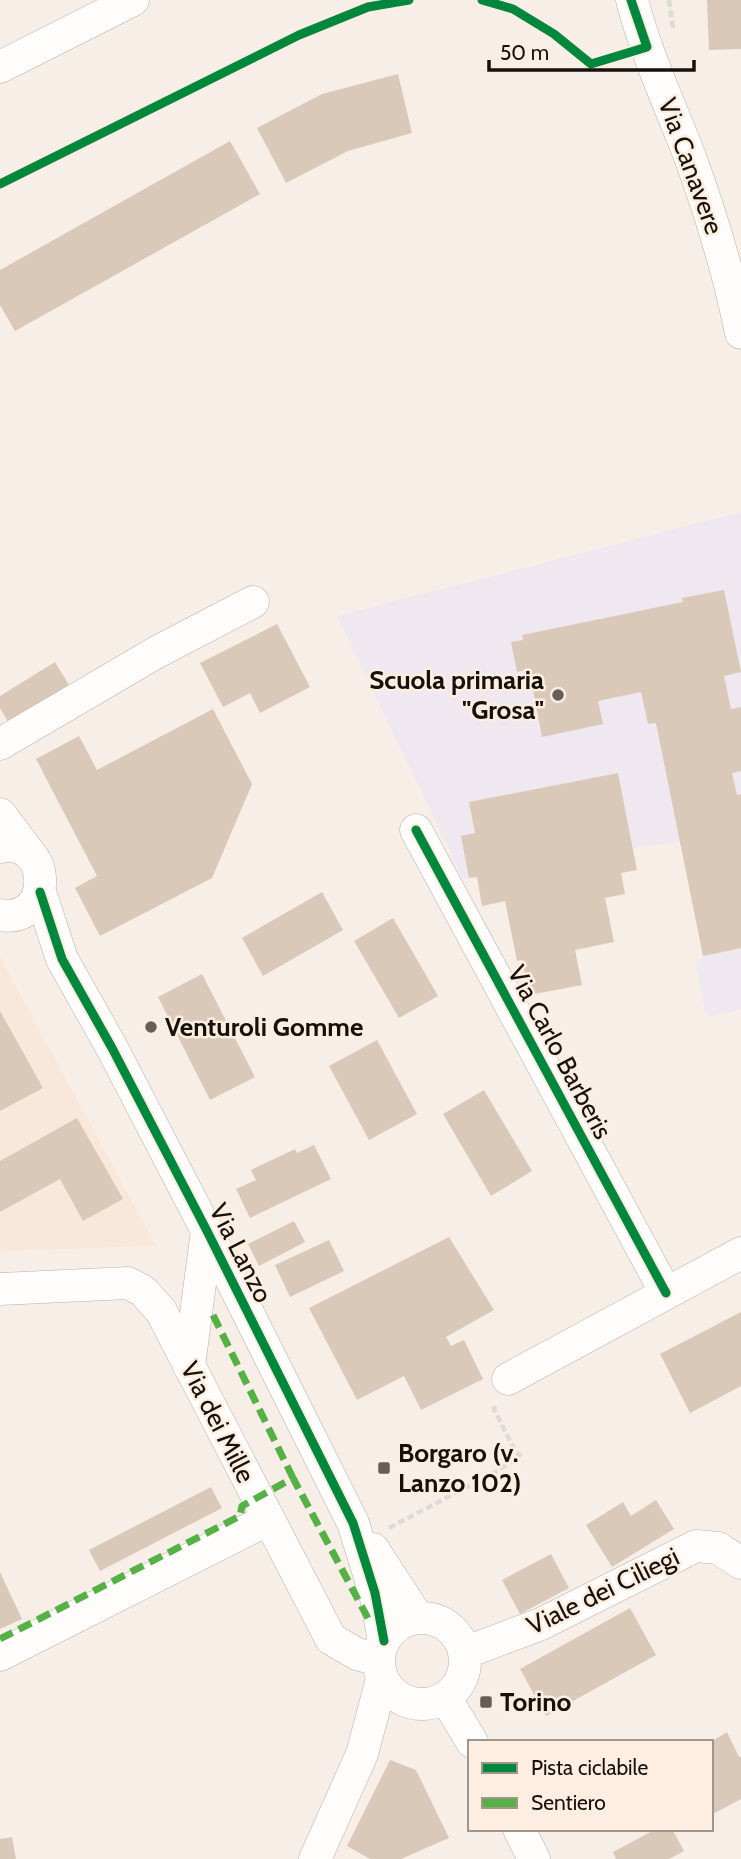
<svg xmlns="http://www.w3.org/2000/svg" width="741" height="1859" font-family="Cabin,sans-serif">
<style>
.built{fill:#f9e8d9}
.education{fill:#efe8f1}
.building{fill:#dac8b8}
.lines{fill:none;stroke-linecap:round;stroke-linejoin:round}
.minor-casing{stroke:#b7b0aa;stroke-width:33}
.path{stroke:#dddad8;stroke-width:4.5;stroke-dasharray:7 3.5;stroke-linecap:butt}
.minor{stroke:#fefdfb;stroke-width:32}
.quiet{stroke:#55b144;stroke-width:7;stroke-dasharray:14 7;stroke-linecap:butt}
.cycleway-casing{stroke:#fdeee1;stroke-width:13}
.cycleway{stroke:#00873e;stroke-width:9}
.poi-dot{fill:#655f59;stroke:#fdeee1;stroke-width:2.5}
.labels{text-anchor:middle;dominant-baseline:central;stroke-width:5;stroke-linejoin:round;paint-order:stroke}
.street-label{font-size:26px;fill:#17110c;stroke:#fdeee1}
.poi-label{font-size:26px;font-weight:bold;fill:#17110c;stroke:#fdeee1;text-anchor:start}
</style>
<rect width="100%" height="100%" fill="#f7efe7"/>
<!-- built -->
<path class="built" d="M 0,957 L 156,1246 L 0,1251 Z"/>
<!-- education -->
<path class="education" d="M 741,512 L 741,1010 L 706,1017 L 696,966 L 703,955 L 680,842 L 633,848 L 618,773 L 470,802 L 475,833 L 461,836 L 469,878 L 463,879 L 337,616 Z"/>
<!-- building -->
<path class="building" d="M 707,0 L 741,0 L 741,49 L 709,50 Z
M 398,74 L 412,133 L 348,151 L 286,183 L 257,128 L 322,94 Z
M 230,141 L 260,194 L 15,331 L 0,305 L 0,270 Z
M 724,590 L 741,672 L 724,676 L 731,709 L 741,707 L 741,771 L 732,773 L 737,795 L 741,794 L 741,948 L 703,956 L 656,723 L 648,724 L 641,692 L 598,701 L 603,724 L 542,737 L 529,669 L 517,672 L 511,642 L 523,640 L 522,635 L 683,602 L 682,598 Z
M 277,624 L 310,687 L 260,713 L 250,693 L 223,707 L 200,663 Z
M 55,662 L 72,690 L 11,727 L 0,708 L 0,696 Z
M 213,709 L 252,784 L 212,878 L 100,936 L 75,888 L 97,876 L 36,759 L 79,736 L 97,770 Z
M 618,773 L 637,870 L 621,873 L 625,894 L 605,898 L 614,942 L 575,950 L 582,985 L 529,995 L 522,960 L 517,961 L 505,901 L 482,906 L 477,877 L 469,878 L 461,836 L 475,833 L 469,802 Z
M 322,892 L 343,930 L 263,976 L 242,938 Z
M 393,918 L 438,996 L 399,1018 L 354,941 Z
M 202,974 L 255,1077 L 210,1100 L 158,997 Z
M 0,1011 L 43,1088 L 0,1111 Z
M 377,1040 L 417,1114 L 369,1140 L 329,1066 Z
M 484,1090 L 532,1171 L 491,1196 L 443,1114 Z
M 77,1118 L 123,1199 L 83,1221 L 60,1179 L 0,1212 L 0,1161 Z
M 314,1145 L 331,1179 L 250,1218 L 236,1189 L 256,1180 L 251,1170 L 295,1149 L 297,1153 Z
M 294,1221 L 305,1242 L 259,1266 L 248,1244 Z
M 449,1237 L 494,1310 L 446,1337 L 451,1346 L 464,1340 L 483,1379 L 421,1410 L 404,1376 L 357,1400 L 309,1308 Z
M 329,1240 L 344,1271 L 290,1297 L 275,1265 Z
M 741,1312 L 741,1386 L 690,1413 L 660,1354 Z
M 211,1487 L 222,1508 L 100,1571 L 89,1550 Z
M 656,1500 L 674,1529 L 612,1567 L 586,1525 L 623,1502 L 631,1516 Z
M 551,1554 L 569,1588 L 520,1614 L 502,1580 Z
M 0,1572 L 22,1619 L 0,1629 Z
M 630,1608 L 656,1655 L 546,1716 L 520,1669 Z
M 727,1732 L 739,1757 L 741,1756 L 741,1799 L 711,1815 L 711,1742 Z
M 390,1760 L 416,1770 L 449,1838 L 401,1859 L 370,1859 L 347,1846 Z
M 656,1829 L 672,1829 L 684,1851 L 669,1859 L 616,1859 L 613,1852 Z
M 12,1837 L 16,1859 L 0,1859 L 0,1839 Z"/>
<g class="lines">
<defs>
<path id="minor" d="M 632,0 C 646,54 670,105 690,157 C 711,214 729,274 741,333
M 0,67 L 133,0
M 0,744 L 157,652 L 253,602
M 0,814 L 34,859
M 416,830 L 666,1293
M 0,847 C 52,836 55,924 0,915
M 40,892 L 62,959 L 112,1048 L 207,1231 L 353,1523 L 375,1593 L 384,1641
M 0,1289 L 128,1283 L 143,1291 L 161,1311 L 331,1639 L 357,1654 L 379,1660
M 189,1366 L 207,1231
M 508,1379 L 741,1253
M 373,1549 L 418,1618
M379 1661a43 43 0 1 1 86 0a43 43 0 1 1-86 0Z
M 464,1653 L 541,1624 L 696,1546 L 718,1548 L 741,1563
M 0,1655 L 269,1519
M 445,1697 L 472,1742
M 519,1829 L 534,1859
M 315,1859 L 362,1754 L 382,1679"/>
</defs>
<!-- minor casing -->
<use href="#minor" class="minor-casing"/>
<!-- path -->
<path class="path" d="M 669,0 L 673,28
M 389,1528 L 499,1470 L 520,1455 L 514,1449 L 494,1409 L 495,1403"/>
<!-- minor -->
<use href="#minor" class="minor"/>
<!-- quiet -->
<path class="quiet" d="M 213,1315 L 293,1478
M 0,1639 L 240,1516 L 242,1506 L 293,1478 L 370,1622"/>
<defs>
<path id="cycleway" d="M 482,0 L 513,9 L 554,34 L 591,64 L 647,47 L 631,0
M 0,184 L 299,35 L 368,7 L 409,0
M 416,830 L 666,1293
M 40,892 L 62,959 L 112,1048 L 207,1231 L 353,1523 L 375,1593 L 384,1641"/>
</defs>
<!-- cycleway casing -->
<use href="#cycleway" class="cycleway-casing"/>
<!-- cycleway -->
<use href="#cycleway" class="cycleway"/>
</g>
<!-- markers -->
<g class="poi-dot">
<circle cx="558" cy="695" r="7"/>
<circle cx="151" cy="1027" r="7"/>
<rect x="377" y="1461" width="14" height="14" rx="3.5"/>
<rect x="479" y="1695" width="14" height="14" rx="3.5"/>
</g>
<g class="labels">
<!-- street labels -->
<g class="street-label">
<text transform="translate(691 166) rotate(70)">Via Canavere</text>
<text transform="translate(560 1052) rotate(62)">Via Carlo Barberis</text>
<text transform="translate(241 1253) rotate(63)">Via Lanzo</text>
<text transform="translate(218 1422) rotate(63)">Via dei Mille</text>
<text transform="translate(603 1591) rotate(-26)">Viale dei Ciliegi</text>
</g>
<!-- poi labels -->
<g class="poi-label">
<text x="544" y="680" text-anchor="end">Scuola primaria<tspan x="544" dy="30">"Grosa"</tspan></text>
<text x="165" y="1027">Venturoli Gomme</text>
<text x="398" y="1453">Borgaro (v.<tspan x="398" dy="30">Lanzo 102)</tspan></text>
<text x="500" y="1702">Torino</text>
</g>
</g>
<!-- legend -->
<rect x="468" y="1740" width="245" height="91" fill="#fdeee1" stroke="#a1968c" stroke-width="2"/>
<rect x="482" y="1763" width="35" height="10" fill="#00873e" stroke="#a1968c" stroke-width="2"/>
<text x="531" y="1775" font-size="21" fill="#17110c">Pista ciclabile</text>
<rect x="482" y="1798" width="35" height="10" fill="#55b144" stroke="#a1968c" stroke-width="2"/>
<text x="531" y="1810" font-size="21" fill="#17110c">Sentiero</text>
<!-- scale -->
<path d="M489 60v10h205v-10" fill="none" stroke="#17110c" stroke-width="3.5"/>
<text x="500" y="60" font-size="21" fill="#17110c" stroke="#fdeee1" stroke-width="5" paint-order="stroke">50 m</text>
</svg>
